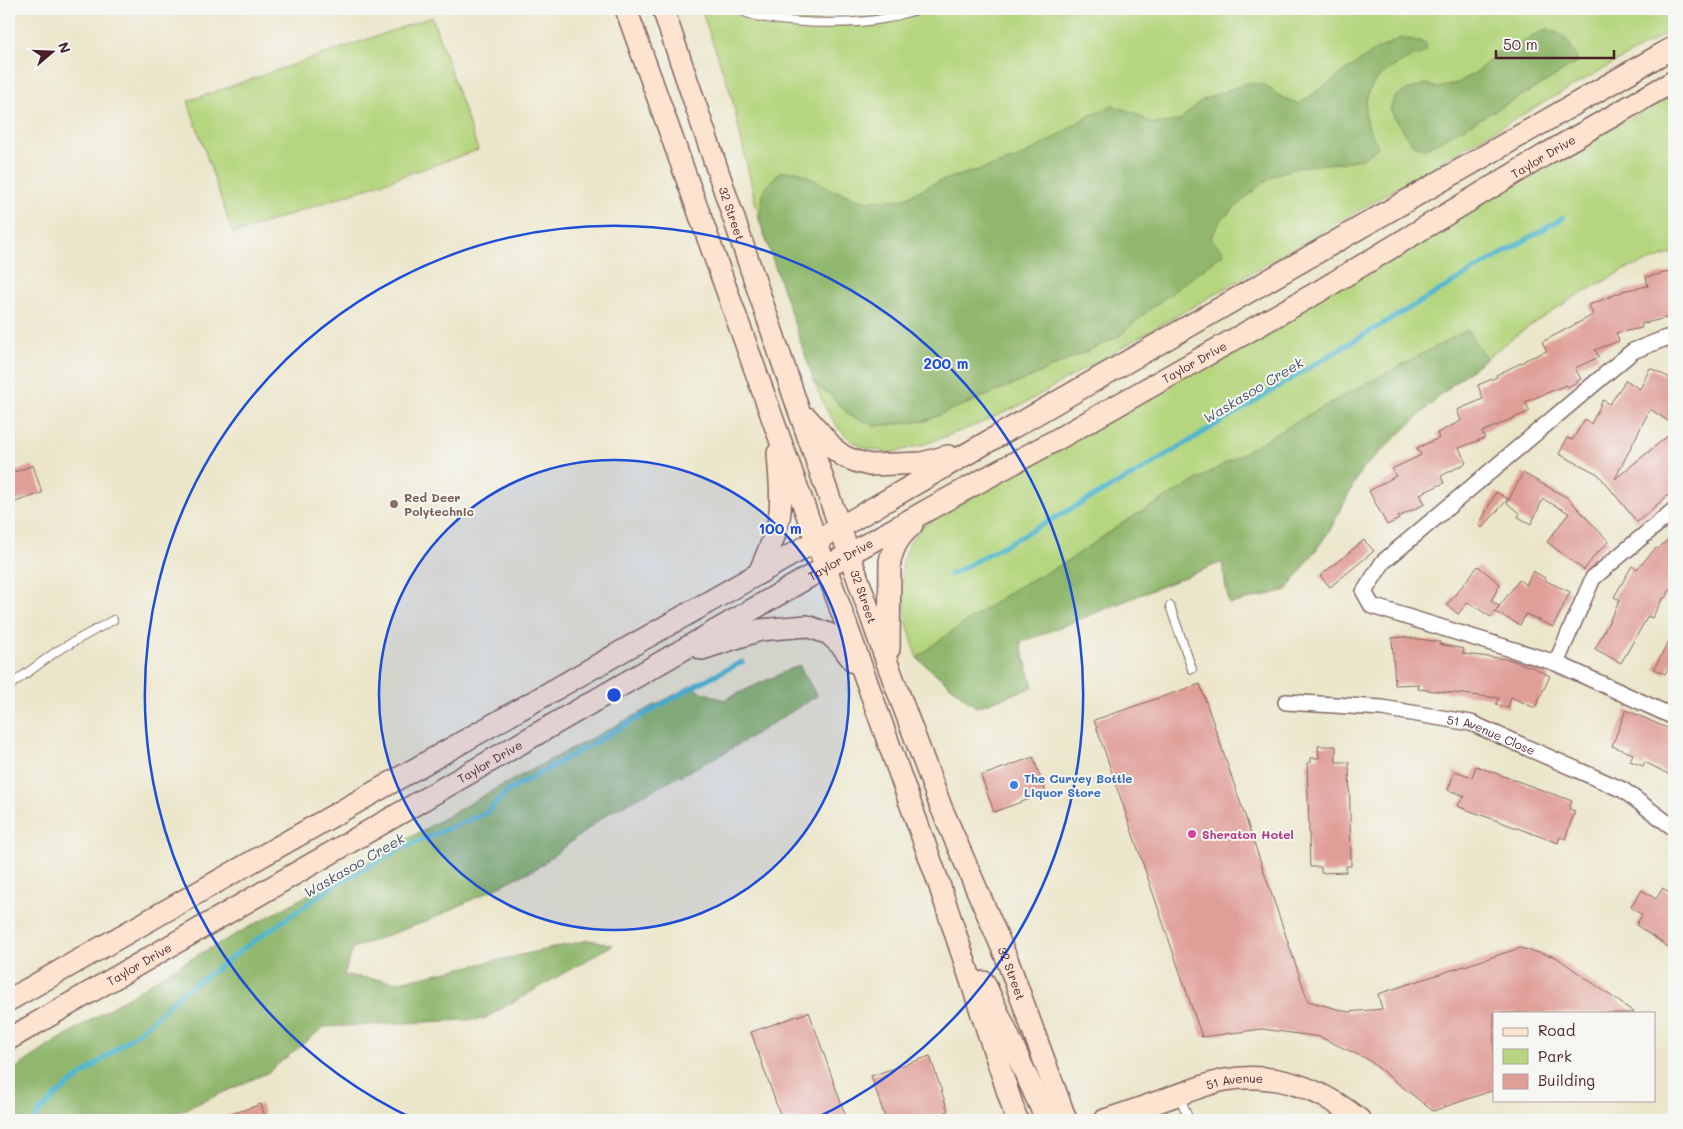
<svg xmlns="http://www.w3.org/2000/svg" width="1683" height="1129" font-family="Mali,sans-serif">
<style>
.green{fill:#b5d67e;stroke:#807a54}
.forest{fill:#90b76d;stroke:#6d6b4c}
.lines{fill:none;stroke-linecap:round;stroke-linejoin:round}
.stream{stroke:#4fb6cd;stroke-width:5}
.building{fill:#e09e98}
.lane-casing{stroke:#826563;stroke-width:10}
.street-casing{stroke:#826563;stroke-width:18}
.secondary-casing{stroke:#826563;stroke-width:24}
.lane{stroke:#fff;stroke-width:8}
.street{stroke:#fff;stroke-width:15}
.secondary{stroke:#fde4d1;stroke-width:21}
.ring{fill:none;stroke:#1d4ed8;stroke-width:2.5}
.education-dot{fill:#8d6e63;stroke:#f6f6f2;stroke-width:2}
.shop-dot{fill:#3f7fe0;stroke:#f6f6f2;stroke-width:2}
.hotel-dot{fill:#d1479c;stroke:#f6f6f2;stroke-width:2}
.labels{text-anchor:middle;dominant-baseline:central;stroke-width:4;stroke-linejoin:round;paint-order:stroke}
.street-label{font-size:12px;fill:#4a1f2b;stroke:#f6f6f2}
.education-label{font-size:12px;font-weight:bold;fill:#785e54;stroke:#f6f6f2;text-anchor:start}
.shop-label{font-size:12px;font-weight:bold;fill:#366cbe;stroke:#f6f6f2;text-anchor:start}
.hotel-label{font-size:12px;font-weight:bold;fill:#b23c85;stroke:#f6f6f2;text-anchor:start}
.water-label{font-size:14px;font-style:italic;fill:#4c5464;stroke:#f6f6f2}
.centre{fill:#1d4ed8;stroke:#f6f6f2;stroke-width:2.5}
.ring-label{font-size:15px;text-anchor:middle;font-weight:bold;fill:#1d4ed8;stroke:#f6f6f2;stroke-width:4;stroke-linejoin:round;paint-order:stroke}
</style>
<rect width="100%" height="100%" fill="#f6f6f2"/>
<filter id="ink" filterUnits="userSpaceOnUse"><feTurbulence type="fractalNoise" baseFrequency=".02" numOctaves="2"/><feDisplacementMap in="SourceGraphic" scale="10" xChannelSelector="R" yChannelSelector="G"/><feConvolveMatrix kernelMatrix="1 2 1 2 8 2 1 2 1" color-interpolation-filters="sRGB"/></filter>
<filter id="wash" filterUnits="userSpaceOnUse"><feTurbulence type="fractalNoise" baseFrequency=".0096" numOctaves="4" result="noise"/><feDisplacementMap in="SourceGraphic" scale="20" xChannelSelector="R" yChannelSelector="G"/><feGaussianBlur stdDeviation="1.12" result="paint"/><feColorMatrix in="noise" values="0 0 0 0 0 0 0 0 0 0 0 0 0 0 0 0 0 1.4 0 .05"/><feComposite in="paint" operator="in"/></filter>
<g filter="url(#wash)">
<rect width="100%" height="100%" fill="#ebe6ca"/>
<!-- green -->
<path class="green" d="M 701,9 L 729,9 L 761,18 L 822,22 L 906,14 L 933,9 L 1674,9 L 1674,29 L 1474,142 L 1316,236 L 1025,403 L 979,424 L 922,445 L 891,453 L 865,448 L 852,441 L 840,430 L 827,411 L 815,384 L 759,219 L 731,94 Z
M 432,17 L 478,150 L 233,234 L 188,101 Z
M 1674,93 L 1674,253 L 1626,269 L 1571,299 L 1519,333 L 1455,382 L 1360,470 L 1330,530 L 1287,590 L 1229,604 L 1222,562 L 1020,643 L 1033,687 L 976,707 L 917,658 L 907,623 L 902,584 L 903,561 L 910,542 L 921,527 L 1419,238 Z"/>
<!-- forest -->
<path class="forest" d="M 1547,29 C 1567,35 1571,43 1578,62 L 1534,89 L 1425,149 L 1412,144 L 1390,110 L 1394,98 L 1407,90 L 1426,84 L 1438,88 L 1458,83 L 1476,72 L 1502,49 L 1518,46 L 1533,36 Z
M 1401,38 L 1425,42 L 1427,51 C 1396,65 1360,76 1366,119 C 1366,124 1375,140 1378,147 L 1364,158 L 1346,162 L 1298,167 L 1275,175 L 1258,187 L 1222,219 L 1210,239 L 1221,248 L 1224,253 L 1149,310 L 1118,337 L 1029,378 L 925,421 L 876,426 L 850,416 L 829,394 L 815,384 L 759,219 L 764,190 L 779,172 L 798,171 L 831,189 L 863,201 L 903,199 L 937,182 L 1016,159 L 1051,140 L 1083,119 L 1112,105 L 1134,113 L 1153,124 L 1179,121 L 1202,100 L 1247,83 L 1265,85 L 1279,96 L 1299,104 L 1374,51 Z
M 1467,330 L 1486,358 L 1455,382 L 1361,470 L 1330,530 L 1287,590 L 1229,604 L 1222,562 L 1020,643 L 1033,687 L 976,707 L 917,658 L 934,644 L 1016,588 L 1068,561 L 1124,522 L 1317,410 Z
M 799,665 L 817,696 L 726,752 L 610,812 L 537,868 L 432,919 L 353,948 L 344,975 L 398,982 L 589,940 L 613,945 L 484,1019 L 324,1027 L 267,1073 L 161,1120 L 9,1120 L 9,1073 L 50,1045 L 185,962 L 321,888 L 497,788 L 689,687 L 724,700 Z"/>
<g class="lines">
<!-- stream -->
<path class="stream" d="M 950,575 L 1135,474 L 1345,346 L 1563,218
M 34,1120 L 39,1112 L 60,1092 L 150,1023 L 181,993 L 214,971 L 244,948 L 335,885 L 402,848 L 486,813 L 508,791 L 707,679 L 742,662"/>
</g>
<g id="blocks">
<!-- building -->
<path class="building" d="M 1674,271 L 1674,316 L 1641,324 L 1642,328 L 1616,333 L 1619,341 L 1595,350 L 1599,357 L 1575,368 L 1581,379 L 1568,387 L 1566,385 L 1525,402 L 1530,411 L 1482,432 L 1485,438 L 1459,448 L 1466,463 L 1441,476 L 1444,483 L 1420,494 L 1425,504 L 1398,517 L 1399,519 L 1387,525 L 1369,491 L 1396,476 L 1392,469 L 1421,455 L 1417,448 L 1439,438 L 1437,433 L 1461,421 L 1457,410 L 1483,399 L 1478,385 L 1497,377 L 1496,375 L 1525,361 L 1525,360 L 1547,351 L 1542,342 L 1593,315 L 1589,305 L 1622,292 L 1622,291 L 1648,286 L 1646,277 Z
M 1650,368 L 1674,380 L 1674,425 L 1650,409 L 1615,479 L 1674,431 L 1674,490 L 1637,522 L 1598,474 L 1559,454 L 1567,438 L 1572,440 L 1585,419 L 1591,424 L 1603,400 L 1610,404 L 1626,380 L 1640,389 Z
M 33,465 L 42,493 L 9,504 L 9,474 Z
M 1523,473 L 1568,498 L 1609,542 L 1596,554 L 1584,570 L 1547,542 L 1569,513 L 1543,499 L 1531,524 L 1518,517 L 1520,514 L 1507,503 Z
M 1496,492 L 1508,499 L 1482,528 L 1479,525 Z
M 1674,533 L 1674,584 L 1665,598 L 1663,598 L 1652,618 L 1648,616 L 1621,663 L 1595,649 L 1620,600 L 1614,597 L 1632,566 L 1637,569 L 1656,548 L 1658,549 Z
M 1364,540 L 1374,551 L 1330,587 L 1320,576 Z
M 1478,566 L 1500,584 L 1491,601 L 1499,606 L 1491,617 L 1468,602 L 1458,614 L 1447,605 Z
M 1533,571 L 1545,578 L 1544,580 L 1570,592 L 1553,627 L 1526,614 L 1520,625 L 1495,612 L 1519,580 L 1526,585 Z
M 1674,631 L 1674,657 L 1665,674 L 1654,669 Z
M 1405,637 L 1440,642 L 1439,644 L 1464,649 L 1463,654 L 1508,659 L 1534,668 L 1550,676 L 1535,708 L 1511,697 L 1508,708 L 1496,704 L 1499,698 L 1418,689 L 1419,684 L 1395,685 L 1392,638 Z
M 1200,684 L 1308,1001 L 1348,1012 L 1382,1009 L 1378,994 L 1520,948 L 1556,957 L 1635,1013 L 1494,1013 L 1494,1090 L 1433,1111 L 1367,1059 L 1320,1037 L 1262,1029 L 1202,1037 L 1094,720 Z
M 1626,710 L 1674,731 L 1674,766 L 1670,775 L 1645,762 L 1643,766 L 1630,761 L 1633,754 L 1612,746 Z
M 1318,746 L 1336,746 L 1336,762 L 1349,762 L 1351,866 L 1346,866 L 1346,872 L 1321,873 L 1321,867 L 1310,867 L 1307,763 L 1311,762 L 1311,758 L 1319,758 Z
M 1033,757 L 1046,793 L 994,812 L 981,776 Z
M 1476,766 L 1572,801 L 1569,809 L 1575,811 L 1565,839 L 1560,837 L 1558,843 L 1457,806 L 1465,796 L 1448,790 L 1455,771 L 1472,777 Z
M 1663,888 L 1674,896 L 1674,951 L 1636,925 L 1642,915 L 1631,907 L 1642,890 L 1656,899 Z
M 809,1012 L 847,1120 L 782,1120 L 751,1032 Z
M 930,1056 L 948,1111 L 920,1120 L 886,1120 L 871,1076 Z
M 261,1104 L 266,1120 L 220,1120 L 220,1118 Z"/>
</g>
</g>
<g filter="url(#ink)">
<use href="#blocks" fill-opacity="0" stroke="#826563" stroke-width="1"/>
<g class="lines">
<defs>
<path id="lane" d="M 738,9 C 767,26 855,25 888,18 C 900,15 910,11 922,9
M 1170,606 L 1192,669
M 9,686 L 57,651 L 113,620
M 1180,1097 L 1189,1120"/>
<g id="street">
<path d="M 1674,341 L 1666,338 L 1633,351 L 1383,562 L 1364,592 L 1372,606 L 1556,663 L 1674,717"/>
<path d="M 1556,663 L 1593,578 L 1674,510"/>
<path id="s1" d="M 1286,702 L 1382,708 L 1471,723 L 1623,790 L 1674,828"/>
</g>
<g id="secondary">
<path d="M 626,9 L 938,881 L 1017,1120"/>
<path id="s2" d="M 663,9 L 797,405 L 888,665 L 941,807 L 1007,959 L 1066,1120"/>
<path d="M 807,418 L 835,450 L 845,457 L 858,462 L 870,465 L 922,463 L 948,456"/>
<path d="M 759,573 C 767,553 778,533 780,511 C 782,492 779,472 778,453"/>
<path d="M 702,649 L 760,630 L 807,626 L 829,634 L 842,646 L 854,662"/>
<path d="M 889,649 L 890,561 C 894,544 900,536 912,525"/>
<path d="M 984,982 L 1042,1110 L 1056,1120"/>
<path d="M 9,1000 L 858,517 L 977,448 L 1674,47"/>
<path id="s3" d="M 9,1039 L 826,567 L 933,507 L 1056,440 L 1318,292 L 1548,153 L 1674,81"/>
<path id="s4" d="M 1105,1120 C 1129,1112 1153,1104 1177,1095 C 1193,1090 1209,1083 1225,1080 C 1275,1071 1321,1089 1360,1120"/>
</g>
</defs>
<!-- lane casing -->
<use href="#lane" class="lane-casing"/>
<!-- street casing -->
<use href="#street" class="street-casing"/>
<!-- secondary casing -->
<use href="#secondary" class="secondary-casing"/>
<!-- lane -->
<use href="#lane" class="lane"/>
<!-- street -->
<use href="#street" class="street"/>
<!-- secondary -->
<use href="#secondary" class="secondary"/>
</g>
</g>
<!-- distance rings -->
<circle cx="614" cy="695" r="235" fill="#1d4ed8" fill-opacity=".12"/>
<g class="ring">
<circle cx="614" cy="695" r="235"/>
<path d="M416 1120A469 469 0 1 1 812 1120"/>
</g>
<!-- markers -->
<circle class="education-dot" cx="394" cy="504" r="5"/>
<circle class="shop-dot" cx="1014" cy="785" r="5"/>
<circle class="hotel-dot" cx="1192" cy="834" r="5"/>
<g class="labels">
<!-- street labels -->
<g class="street-label">
<text stroke="none"><textPath href="#s3" startOffset="1770">Taylor Drive</textPath></text>
<text stroke="none"><textPath href="#s2" startOffset="216">32 Street</textPath></text>
<text stroke="none"><textPath href="#s3" startOffset="1365">Taylor Drive</textPath></text>
<text stroke="none"><textPath href="#s3" startOffset="960">Taylor Drive</textPath></text>
<text stroke="none"><textPath href="#s2" startOffset="621">32 Street</textPath></text>
<text stroke="none"><textPath href="#s1" startOffset="209">51 Avenue Close</textPath></text>
<text stroke="none"><textPath href="#s3" startOffset="555">Taylor Drive</textPath></text>
<text stroke="none"><textPath href="#s3" startOffset="150">Taylor Drive</textPath></text>
<text stroke="none"><textPath href="#s2" startOffset="1026">32 Street</textPath></text>
<text stroke="none"><textPath href="#s4" startOffset="136">51 Avenue</textPath></text>
</g>
<!-- education labels -->
<g class="education-label">
<text x="404" y="497">Red Deer<tspan x="404" dy="14">Polytechnic</tspan></text>
</g>
<!-- shop labels -->
<g class="shop-label">
<text x="1024" y="778">The Curvey Bottle<tspan x="1024" dy="14">Liquor Store</tspan></text>
</g>
<!-- hotel labels -->
<g class="hotel-label">
<text x="1202" y="834">Sheraton Hotel</text>
</g>
<!-- water labels -->
<g class="water-label">
<text transform="translate(1253 390) rotate(-31)">Waskasoo Creek</text>
<text transform="translate(354 865) rotate(-30)">Waskasoo Creek</text>
</g>
</g>
<circle cx="614" cy="695" r="8" class="centre"/>
<g class="ring-label">
<text x="946" y="369">200 m</text>
<text x="780" y="534">100 m</text>
</g>
<!-- margin -->
<rect width="1683" height="1129" fill="none" stroke="#f6f6f2" stroke-width="30"/>
<!-- legend -->
<rect x="1493" y="1012" width="162" height="90" fill="#f6f6f2" stroke="#b1a0a2"/>
<rect x="1503" y="1028" width="25" height="8" fill="#fde4d1" stroke="#b1a0a2"/>
<text x="1538" y="1036" font-size="15" fill="#4a1f2b">Road</text>
<rect x="1503" y="1049" width="25" height="15" fill="#b5d67e" stroke="#b1a0a2"/>
<text x="1538" y="1062" font-size="15" fill="#4a1f2b">Park</text>
<rect x="1503" y="1074" width="25" height="15" fill="#e09e98" stroke="#b1a0a2"/>
<text x="1538" y="1086" font-size="15" fill="#4a1f2b">Building</text>
<!-- north arrow -->
<g transform="translate(52 52) rotate(71)" stroke="#f6f6f2" stroke-width="4" paint-order="stroke">
<path d="M0-4L9 19L0 12L-9 19Z" fill="#4a1f2b"/>
<text y="-8" font-size="14" font-weight="bold" text-anchor="middle" fill="#4a1f2b">N</text>
</g>
<!-- scale -->
<path d="M1496 50v8h118v-8" fill="none" stroke="#4a1f2b" stroke-width="2.5"/>
<text x="1503" y="50" font-size="15" fill="#4a1f2b" stroke="#f6f6f2" stroke-width="4" paint-order="stroke">50 m</text>
</svg>
